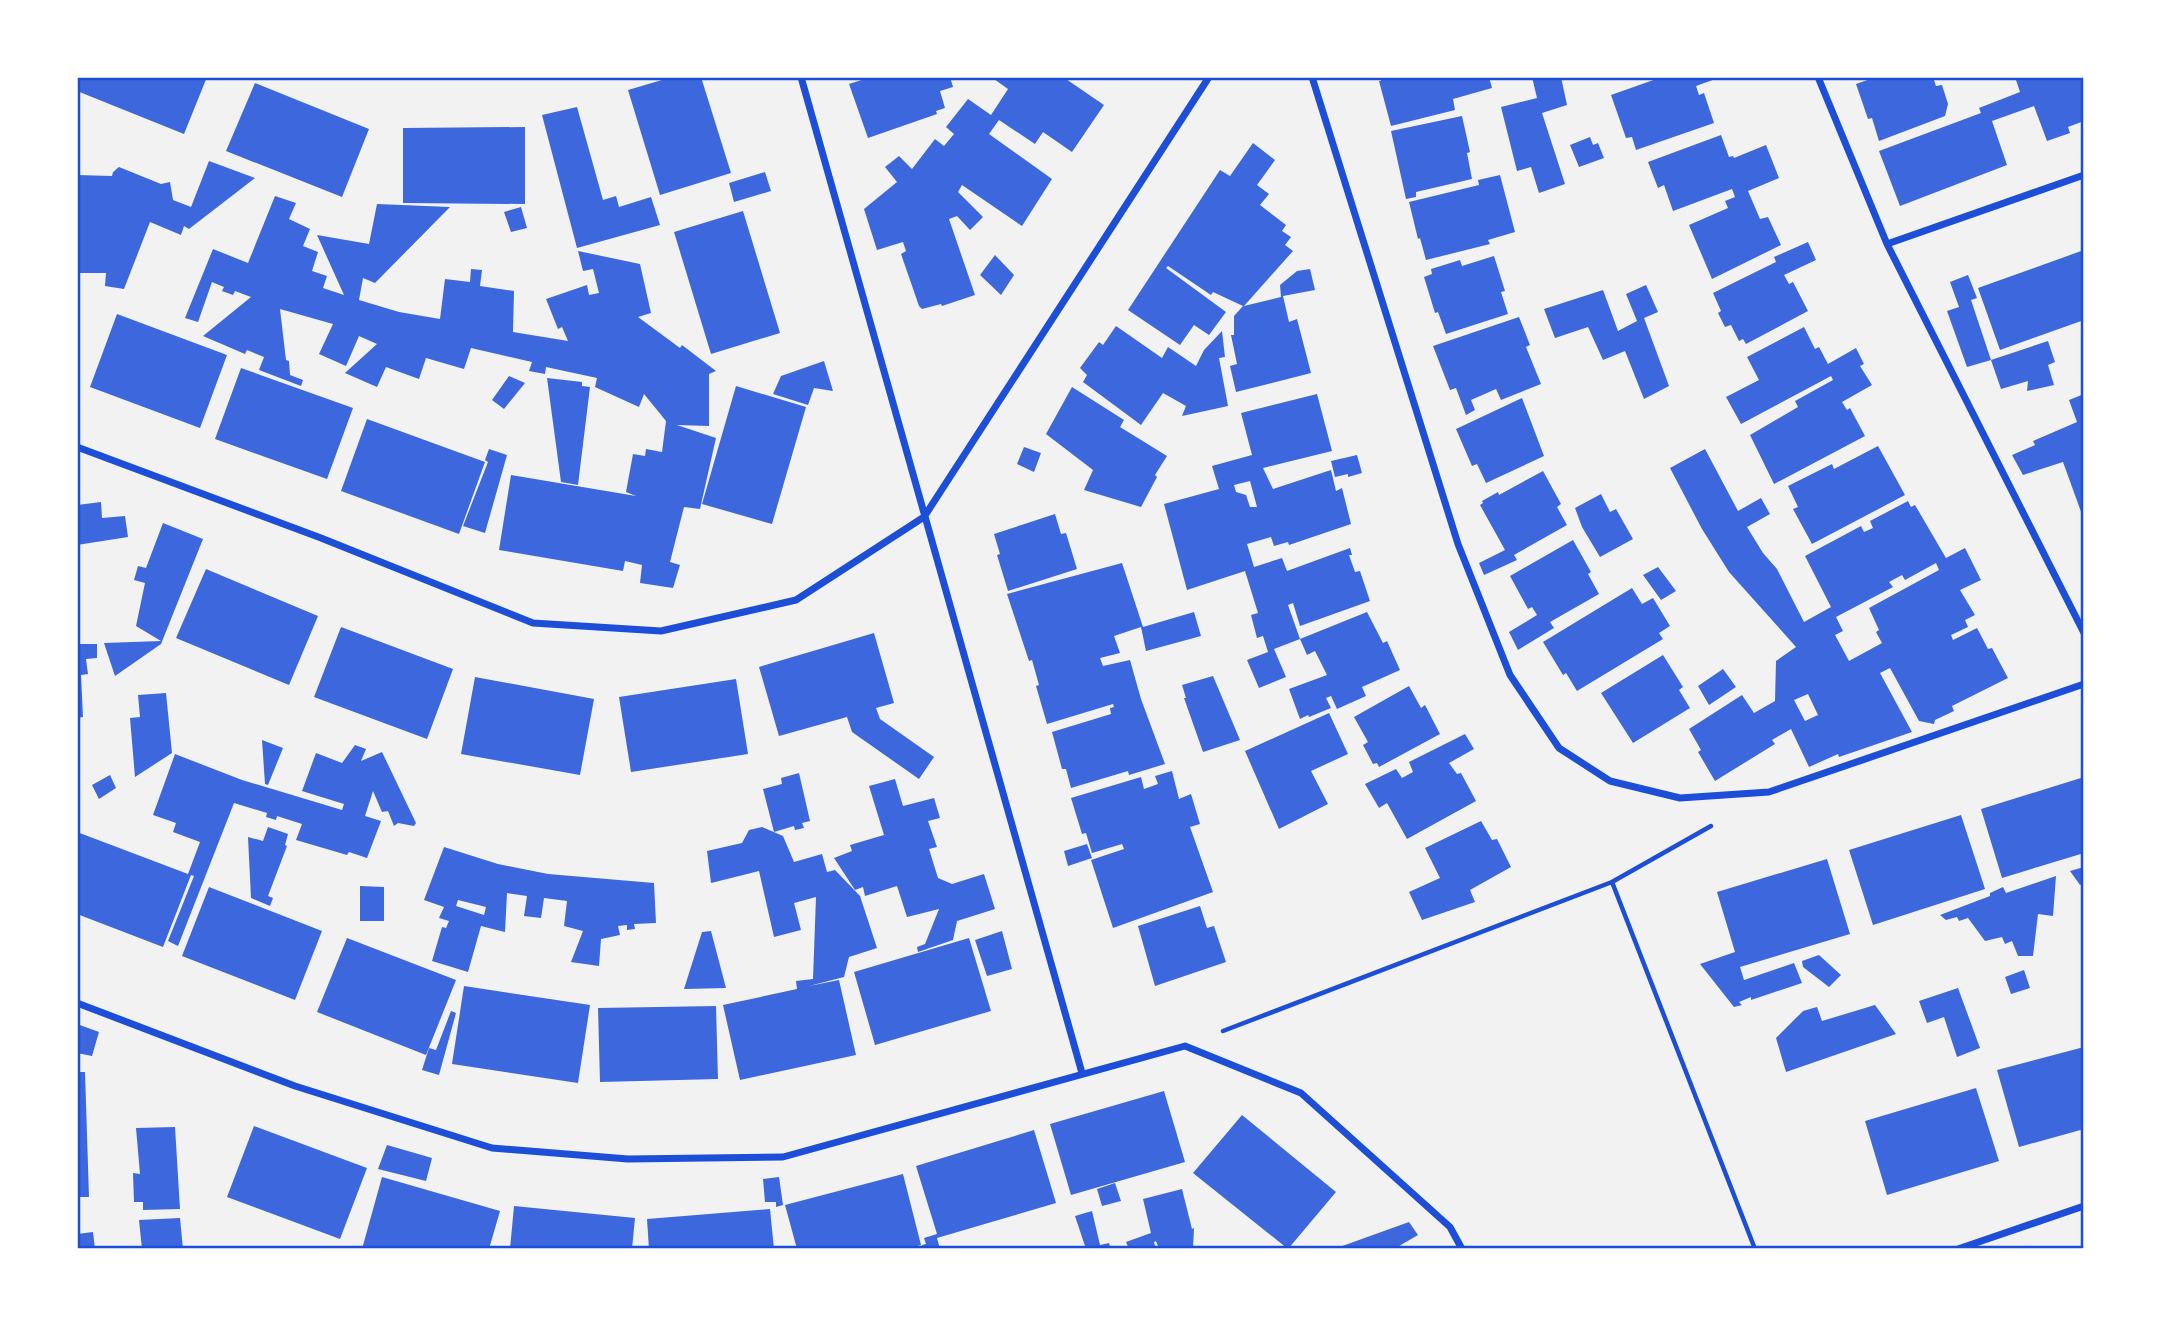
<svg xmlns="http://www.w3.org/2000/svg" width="2161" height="1326" font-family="'Alegreya Sans',sans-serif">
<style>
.building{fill:#3d67dc;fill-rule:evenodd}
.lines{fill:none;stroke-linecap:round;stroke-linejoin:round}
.path{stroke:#1d4ed8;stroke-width:4.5}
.minor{stroke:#1d4ed8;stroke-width:7}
.neatline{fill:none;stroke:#1d4ed8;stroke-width:2.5}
</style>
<rect width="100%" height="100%" fill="#f2f2f2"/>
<!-- building -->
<path class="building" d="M 79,77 L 207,77 L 184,134 L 77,91 Z
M 672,77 L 701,77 L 731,173 L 660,195 L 628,90 Z
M 871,77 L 950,77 L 953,87 L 940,91 L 945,108 L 936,111 L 937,114 L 868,138 L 849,84 Z
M 996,77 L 1063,77 L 1104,105 L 1072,152 L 1043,132 L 1035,144 L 999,120 L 989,134 L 1052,179 L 1022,226 L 962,185 L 958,192 L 983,217 L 970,230 L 957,216 L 949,219 L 975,295 L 942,306 L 941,304 L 922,309 L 919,306 L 901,254 L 906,251 L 903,242 L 877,250 L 864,209 L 897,182 L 885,167 L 899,156 L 912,169 L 935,139 L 944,146 L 954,134 L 946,127 L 968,99 L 991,115 L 1008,89 L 994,79 Z
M 1380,77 L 1489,77 L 1492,88 L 1453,99 L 1455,110 L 1391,126 L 1379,81 L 1381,81 Z
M 1532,77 L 1561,77 L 1567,105 L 1542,113 L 1565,184 L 1539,193 L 1531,167 L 1517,171 L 1501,107 L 1537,98 Z
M 1662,77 L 1721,77 L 1696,86 L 1699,95 L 1704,93 L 1714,123 L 1636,150 L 1632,137 L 1626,138 L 1611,95 Z
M 1876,77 L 1933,77 L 1936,86 L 1942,85 L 1948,104 L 1945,116 L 1879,141 L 1872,118 L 1868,119 L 1856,84 Z
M 2015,77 L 2084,77 L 2084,121 L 2068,127 L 2070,133 L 2047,141 L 2034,106 L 1992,121 L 2007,165 L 1900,206 L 1879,151 L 1981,113 L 1979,108 L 2020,92 Z
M 255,83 L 369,129 L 342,197 L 226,151 Z
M 577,107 L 603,200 L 616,196 L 619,207 L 651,197 L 660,225 L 577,248 L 542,115 Z
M 1462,116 L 1470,152 L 1467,153 L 1472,179 L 1416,192 L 1416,197 L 1406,199 L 1391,131 Z
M 525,127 L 525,204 L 403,203 L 403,128 Z
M 1721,135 L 1729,157 L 1733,156 L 1734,158 L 1766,145 L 1779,178 L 1748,191 L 1760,219 L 1768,217 L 1781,245 L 1712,279 L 1689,225 L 1728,208 L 1725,201 L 1735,197 L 1732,189 L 1673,211 L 1664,185 L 1658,188 L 1648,162 Z
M 1590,137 L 1593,145 L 1598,143 L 1604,158 L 1579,167 L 1570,145 Z
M 1253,143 L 1275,160 L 1257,185 L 1269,194 L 1260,205 L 1286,225 L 1282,231 L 1291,237 L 1285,245 L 1293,251 L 1244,306 L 1281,297 L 1280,285 L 1297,271 L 1310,269 L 1315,290 L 1283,296 L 1289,322 L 1297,319 L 1311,373 L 1236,392 L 1230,366 L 1237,364 L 1231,335 L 1234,335 L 1234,316 L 1243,306 L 1213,292 L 1211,295 L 1168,266 L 1166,268 L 1226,312 L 1209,335 L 1194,325 L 1180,345 L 1128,310 L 1220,170 L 1230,176 Z
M 209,161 L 255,178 L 189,229 L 184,226 L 181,235 L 150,222 L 124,289 L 105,286 L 106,273 L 77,273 L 77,175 L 112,176 L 113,172 L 119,167 L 161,184 L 170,182 L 173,200 L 191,207 Z
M 765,172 L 771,191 L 734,202 L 729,183 Z
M 1500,175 L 1515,232 L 1488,240 L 1490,244 L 1426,260 L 1420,238 L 1418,239 L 1409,202 L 1479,185 L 1478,180 Z
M 275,196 L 296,203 L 289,219 L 310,229 L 303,246 L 318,252 L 312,271 L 327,276 L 323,288 L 344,295 L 317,235 L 369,244 L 377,204 L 450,207 L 375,283 L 363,278 L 359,300 L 399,312 L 440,319 L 445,279 L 470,282 L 471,269 L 482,270 L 480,286 L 514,291 L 513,332 L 568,341 L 562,327 L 558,329 L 546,299 L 587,285 L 589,295 L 599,293 L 593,269 L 583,271 L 578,251 L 640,264 L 651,313 L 638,317 L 680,348 L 682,345 L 716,371 L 709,374 L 709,426 L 677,425 L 716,438 L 700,509 L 684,507 L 670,562 L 680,565 L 673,588 L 640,583 L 642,565 L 625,561 L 623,571 L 499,550 L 511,475 L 636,496 L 626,492 L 633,454 L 645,456 L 646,449 L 662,452 L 666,421 L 644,394 L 639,407 L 595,387 L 597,378 L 546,367 L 545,374 L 529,371 L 532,362 L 471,348 L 464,369 L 426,358 L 419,379 L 386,367 L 377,387 L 345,373 L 377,344 L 359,336 L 346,366 L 319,354 L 333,324 L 280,309 L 286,360 L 289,361 L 290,375 L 303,380 L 301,386 L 259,370 L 264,357 L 247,350 L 245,354 L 203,336 L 251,297 L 235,291 L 233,295 L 222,291 L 224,287 L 212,282 L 198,322 L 185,318 L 213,249 L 248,263 Z
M 521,207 L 527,228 L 511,232 L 504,212 Z
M 743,211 L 780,333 L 711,354 L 674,232 Z
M 1808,242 L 1816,260 L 1784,275 L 1789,284 L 1793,282 L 1808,311 L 1746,344 L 1743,339 L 1739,341 L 1731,325 L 1725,327 L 1718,313 L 1721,311 L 1713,293 L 1776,262 L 1774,257 Z
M 2084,250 L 2084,320 L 2000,350 L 1978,288 Z
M 995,255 L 1014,275 L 1001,295 L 980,275 Z
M 1494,256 L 1505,291 L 1501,292 L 1508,314 L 1446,334 L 1438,312 L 1435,313 L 1424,277 L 1432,274 L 1431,269 L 1460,260 L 1462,266 Z
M 1968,275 L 1977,298 L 1971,300 L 1991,360 L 2048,341 L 2055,362 L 2048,365 L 2054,385 L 2027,391 L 2028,381 L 2001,389 L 1991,360 L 1967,367 L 1947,311 L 1959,307 L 1950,282 Z
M 1646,285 L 1658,312 L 1644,318 L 1669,386 L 1644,399 L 1625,351 L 1603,360 L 1588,327 L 1555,338 L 1544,309 L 1603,290 L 1618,331 L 1637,321 L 1626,294 Z
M 117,314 L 227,355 L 200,428 L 90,387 Z
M 1519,317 L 1530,345 L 1526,347 L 1541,384 L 1501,400 L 1496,389 L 1471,400 L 1475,410 L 1466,415 L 1456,388 L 1450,390 L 1433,346 Z
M 1116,326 L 1162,358 L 1168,347 L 1196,366 L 1204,350 L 1222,331 L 1225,357 L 1219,358 L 1228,406 L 1182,416 L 1186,406 L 1163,393 L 1141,425 L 1083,382 L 1087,375 L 1080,368 L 1099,342 L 1103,345 Z
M 1804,327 L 1815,349 L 1819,347 L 1828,364 L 1856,348 L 1864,364 L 1860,366 L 1872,385 L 1842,402 L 1847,410 L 1850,408 L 1865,436 L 1774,484 L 1750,435 L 1798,407 L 1795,401 L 1833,380 L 1831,376 L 1741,424 L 1726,397 L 1759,380 L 1747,357 Z
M 824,361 L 833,391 L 814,388 L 808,405 L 773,394 L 781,376 Z
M 241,368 L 353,408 L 327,479 L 215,439 Z
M 509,376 L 525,383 L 504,409 L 492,400 Z
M 547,378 L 582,382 L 582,386 L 590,387 L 578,485 L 561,482 Z
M 736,386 L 806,407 L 772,524 L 702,504 Z
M 1072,387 L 1124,420 L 1120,427 L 1167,456 L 1155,475 L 1157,477 L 1141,507 L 1084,490 L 1093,470 L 1046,434 Z
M 1317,394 L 1332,451 L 1263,468 L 1273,489 L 1331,470 L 1336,491 L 1342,488 L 1351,524 L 1289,545 L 1288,542 L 1274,546 L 1271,537 L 1247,544 L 1254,567 L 1282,558 L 1287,571 L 1350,548 L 1352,555 L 1349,555 L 1355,572 L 1360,571 L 1370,601 L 1300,626 L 1293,603 L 1288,605 L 1300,639 L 1274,649 L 1286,677 L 1259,688 L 1247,660 L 1268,652 L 1263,636 L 1257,638 L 1251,615 L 1258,613 L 1245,571 L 1187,590 L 1164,504 L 1219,489 L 1212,466 L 1252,455 L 1241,413 ZM 1250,481 L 1257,507 L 1250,507 L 1246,495 L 1236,492 L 1234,485 Z
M 2084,394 L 2084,520 L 2063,462 L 2023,475 L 2012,455 L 2035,445 L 2033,441 L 2077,422 L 2069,400 Z
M 1522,398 L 1544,456 L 1486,483 L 1477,464 L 1472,466 L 1456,429 Z
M 367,419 L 485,462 L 459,534 L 341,491 Z
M 1878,446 L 1905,495 L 1812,544 L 1793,509 L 1798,507 L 1788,486 L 1832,464 L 1834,469 Z
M 1024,447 L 1041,453 L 1034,472 L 1017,464 Z
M 489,449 L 507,455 L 485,533 L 463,526 L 488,462 L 485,460 Z
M 1705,449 L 1738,511 L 1761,498 L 1770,514 L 1747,527 L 1763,553 L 1777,569 L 1804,622 L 1831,607 L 1805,556 L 1861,526 L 1864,532 L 1873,528 L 1870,521 L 1908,501 L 1911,507 L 1915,505 L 1946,558 L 1965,548 L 1981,580 L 1960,590 L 1975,615 L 1965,620 L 1968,627 L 1951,635 L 1953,640 L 1977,628 L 1988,649 L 1992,648 L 2008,678 L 1952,706 L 1954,711 L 1935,720 L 1934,724 L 1919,721 L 1890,668 L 1880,673 L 1912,732 L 1839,757 L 1838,754 L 1809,767 L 1791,729 L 1772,740 L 1775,744 L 1715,781 L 1698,752 L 1701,750 L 1689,729 L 1742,695 L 1754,713 L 1775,701 L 1776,661 L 1796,647 L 1729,572 L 1702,529 L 1670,468 ZM 1936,563 L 1939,570 L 1869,608 L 1879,630 L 1876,632 L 1882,643 L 1849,661 L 1835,635 L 1843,631 L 1836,617 L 1893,587 L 1889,582 L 1902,575 L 1905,580 ZM 1808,694 L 1818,715 L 1805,721 L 1794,700 Z
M 1357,455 L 1362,473 L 1348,477 L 1348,474 L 1335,477 L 1331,461 Z
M 1543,471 L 1561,504 L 1557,507 L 1567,525 L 1514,555 L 1517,560 L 1484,575 L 1479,563 L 1505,550 L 1480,505 L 1483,503 L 1482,501 L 1498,492 L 1499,495 Z
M 1601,494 L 1610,512 L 1616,509 L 1633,539 L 1600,557 L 1582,527 L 1575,508 Z
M 101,502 L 102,518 L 125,516 L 128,537 L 77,545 L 77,505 Z
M 1055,514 L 1061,534 L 1066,533 L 1077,569 L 1008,591 L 997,555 L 1000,554 L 994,534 Z
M 163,523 L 203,539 L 161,644 L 115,676 L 104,643 L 161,641 L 136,626 L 145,583 L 134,580 L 138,566 L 146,568 Z
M 1573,540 L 1591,572 L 1588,574 L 1599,594 L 1550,622 L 1554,628 L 1518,650 L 1509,632 L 1537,615 L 1532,607 L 1528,609 L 1510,576 Z
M 1122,563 L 1143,627 L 1194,612 L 1201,636 L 1146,651 L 1141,627 L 1114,636 L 1120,653 L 1100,658 L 1103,666 L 1130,660 L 1141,699 L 1165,764 L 1129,775 L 1128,771 L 1071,788 L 1066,769 L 1062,769 L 1052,732 L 1111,714 L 1110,708 L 1114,707 L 1113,704 L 1047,724 L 1036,686 L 1039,685 L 1032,660 L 1029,661 L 1007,594 Z
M 1658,567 L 1676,591 L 1661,600 L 1643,575 Z
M 206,569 L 318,616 L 289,685 L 176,638 Z
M 1632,588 L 1642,604 L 1653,598 L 1670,626 L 1659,633 L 1663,639 L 1577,691 L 1566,673 L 1563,675 L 1543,642 Z
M 1367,612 L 1383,643 L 1387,641 L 1400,670 L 1362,687 L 1366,696 L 1337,709 L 1331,696 L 1326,698 L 1331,708 L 1309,717 L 1308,715 L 1300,719 L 1289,689 L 1327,675 L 1315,651 L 1307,655 L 1300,639 Z
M 341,627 L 453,669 L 427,739 L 314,697 Z
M 874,633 L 894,703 L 876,708 L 880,719 L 934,757 L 919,779 L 852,732 L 847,717 L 779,736 L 759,667 Z
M 77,644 L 97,644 L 97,658 L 86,659 L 88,674 L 81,675 L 83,717 L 77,718 Z
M 1663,655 L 1683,687 L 1679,690 L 1690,708 L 1633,743 L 1601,693 Z
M 1723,669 L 1736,687 L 1709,705 L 1698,686 Z
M 1213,676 L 1240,740 L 1203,752 L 1184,698 L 1186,698 L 1182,685 Z
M 475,677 L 594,699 L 580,775 L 461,754 Z
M 736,679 L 748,754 L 631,772 L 619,697 Z
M 1409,686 L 1421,708 L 1425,705 L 1440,734 L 1379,767 L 1377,763 L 1373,764 L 1363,745 L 1368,742 L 1354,717 Z
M 166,693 L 172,753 L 135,777 L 130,718 L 140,717 L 138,695 Z
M 1329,713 L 1348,754 L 1311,771 L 1328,804 L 1279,829 L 1245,751 Z
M 1465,734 L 1474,749 L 1449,763 L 1457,774 L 1461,773 L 1476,801 L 1407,839 L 1387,803 L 1379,808 L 1365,784 L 1396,769 L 1402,778 L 1413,772 L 1409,762 Z
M 262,740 L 283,748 L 268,785 L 265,784 Z
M 355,745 L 366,749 L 361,761 L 382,752 L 416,823 L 414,826 L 398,823 L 394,826 L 388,811 L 382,812 L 373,791 L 365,816 L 381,821 L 367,858 L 349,852 L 347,855 L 296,840 L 302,824 L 277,816 L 276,820 L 266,817 L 267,813 L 234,803 L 178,946 L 168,941 L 194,876 L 191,875 L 163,947 L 77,914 L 77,832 L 188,874 L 200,842 L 173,832 L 176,823 L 153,815 L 175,754 L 242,780 L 342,810 L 344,804 L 302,791 L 316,753 L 342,763 Z
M 1172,771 L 1179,799 L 1191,794 L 1200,824 L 1190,827 L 1213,892 L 1113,928 L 1091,860 L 1124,849 L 1122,844 L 1092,853 L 1086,833 L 1082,834 L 1071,798 L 1141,777 L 1144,789 L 1158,784 L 1155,776 Z
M 799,773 L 810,821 L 802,823 L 804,828 L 795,830 L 794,826 L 774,832 L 763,789 L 782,784 L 781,778 Z
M 110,775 L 116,788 L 99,799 L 92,785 Z
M 2084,777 L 2084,853 L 2002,878 L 1981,809 Z
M 895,779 L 903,806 L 934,798 L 940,818 L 928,821 L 937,847 L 929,849 L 938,878 L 952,884 L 984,874 L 995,909 L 957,921 L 953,940 L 918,952 L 917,947 L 925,944 L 939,909 L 907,917 L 897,886 L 865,896 L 863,887 L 855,890 L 834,858 L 852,851 L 850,845 L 884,835 L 869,786 Z
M 1961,815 L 1985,889 L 1873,925 L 1849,850 Z
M 1481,821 L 1492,840 L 1497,839 L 1511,867 L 1470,890 L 1475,902 L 1422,920 L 1409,892 L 1440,878 L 1425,848 Z
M 268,827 L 288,834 L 285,845 L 287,846 L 268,896 L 273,898 L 270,906 L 251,898 L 248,837 L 263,841 Z
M 762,827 L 783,836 L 794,862 L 822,854 L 827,872 L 835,870 L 860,896 L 877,948 L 849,957 L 844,977 L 809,986 L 839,980 L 856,1055 L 740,1080 L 723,1005 L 797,989 L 796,981 L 813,979 L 816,897 L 794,903 L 801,930 L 774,937 L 759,871 L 711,883 L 707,851 L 742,843 L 749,830 Z
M 1087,844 L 1092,858 L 1068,866 L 1064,851 Z
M 444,847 L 498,864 L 548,874 L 654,883 L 656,923 L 634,924 L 635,929 L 627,930 L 627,925 L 618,926 L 620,935 L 601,939 L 599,966 L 571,962 L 583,931 L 564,926 L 567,901 L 544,898 L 541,918 L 524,916 L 527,896 L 507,893 L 505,932 L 481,926 L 468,972 L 432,961 L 442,927 L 446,928 L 449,921 L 439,918 L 444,907 L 424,900 ZM 458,900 L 486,907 L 484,915 L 456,906 Z
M 1827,859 L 1850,934 L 1740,967 L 1744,980 L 1794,963 L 1802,983 L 1751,1000 L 1751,997 L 1739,1002 L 1742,1005 L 1734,1007 L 1700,964 L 1735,952 L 1717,892 Z
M 2084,867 L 2084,884 L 2080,885 L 2070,871 Z
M 2056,876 L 2053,916 L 2038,914 L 2033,956 L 2018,956 L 2012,941 L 2005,944 L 2002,937 L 1985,941 L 1968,918 L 1959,921 L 1957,917 L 1946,920 L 1940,915 L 1990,896 L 1990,893 L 2003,887 L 2006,893 Z
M 360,886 L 384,887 L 384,921 L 360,921 Z
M 209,887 L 322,931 L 295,1000 L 182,956 Z
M 1200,906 L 1207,928 L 1214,926 L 1226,962 L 1155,986 L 1138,926 Z
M 711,931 L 726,988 L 684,989 L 702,932 Z
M 1002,931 L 1012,969 L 987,976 L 975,940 Z
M 347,938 L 456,980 L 426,1055 L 317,1012 Z
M 969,938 L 991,1011 L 875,1045 L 854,972 Z
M 1819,955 L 1841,975 L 1829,987 L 1803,967 L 1802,961 Z
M 2024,970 L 2030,988 L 2011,994 L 2005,977 Z
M 464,986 L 590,1005 L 578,1083 L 452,1064 Z
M 1958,988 L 1980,1048 L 1957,1057 L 1944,1017 L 1927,1023 L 1919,1001 Z
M 1875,1005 L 1896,1034 L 1786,1072 L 1776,1038 L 1803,1011 L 1817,1007 L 1822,1021 Z
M 716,1006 L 718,1079 L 600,1082 L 598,1008 Z
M 451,1011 L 456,1013 L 439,1075 L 422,1070 L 429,1048 L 436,1050 Z
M 77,1024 L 99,1032 L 92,1056 L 77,1053 Z
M 2084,1047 L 2084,1129 L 2019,1147 L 1997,1070 Z
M 77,1072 L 85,1072 L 89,1197 L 77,1197 Z
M 1976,1088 L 1999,1161 L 1887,1195 L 1865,1121 Z
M 1164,1091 L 1185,1162 L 1071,1195 L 1050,1124 Z
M 1242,1115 L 1336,1192 L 1288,1249 L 1193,1173 Z
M 254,1126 L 367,1168 L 340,1239 L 227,1197 Z
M 175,1127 L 180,1209 L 143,1210 L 143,1202 L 134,1202 L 133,1173 L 140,1174 L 136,1128 Z
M 1034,1130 L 1056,1203 L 937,1238 L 940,1249 L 923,1249 L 922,1245 L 926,1244 L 924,1238 L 937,1234 L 916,1166 Z
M 387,1145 L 432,1158 L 426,1181 L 378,1169 Z
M 903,1174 L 921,1245 L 906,1249 L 797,1249 L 785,1205 Z
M 382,1177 L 500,1211 L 489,1249 L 362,1249 Z
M 779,1177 L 783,1205 L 776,1207 L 776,1202 L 765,1202 L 763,1179 Z
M 1115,1183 L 1121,1201 L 1102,1206 L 1097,1189 Z
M 1182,1189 L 1192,1229 L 1194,1228 L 1193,1249 L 1159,1249 L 1156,1241 L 1154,1242 L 1156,1249 L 1129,1249 L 1126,1242 L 1151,1233 L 1143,1199 Z
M 514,1206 L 635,1218 L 632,1249 L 510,1249 Z
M 770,1209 L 774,1249 L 649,1249 L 647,1219 Z
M 1092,1211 L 1100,1245 L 1109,1243 L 1111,1249 L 1086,1249 L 1075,1216 Z
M 180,1218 L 183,1249 L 142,1249 L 139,1220 Z
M 1409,1222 L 1418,1235 L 1394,1249 L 1334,1249 Z
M 93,1232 L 95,1249 L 77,1249 L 77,1234 Z"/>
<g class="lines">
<!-- path -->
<path class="path" d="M 1612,882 L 1755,1249
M 1223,1031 L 1612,882 L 1711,826"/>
<!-- minor -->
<path class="minor" d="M 801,77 L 1082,1073
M 1312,77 L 1458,544 L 1510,675 L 1559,748 L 1610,781 L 1680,798 L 1769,792 L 2084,684
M 1818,77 L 1887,244 L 2084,633
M 1887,244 L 2084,175
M 77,447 L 321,538 L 533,623 L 661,631 L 796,600 L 924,517 L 1209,77
M 77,1003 L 295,1086 L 492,1148 L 628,1159 L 783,1157 L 1185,1046 L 1301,1093 L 1450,1227 L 1462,1249
M 1958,1249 L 2084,1206"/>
</g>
<!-- border -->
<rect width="2161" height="1326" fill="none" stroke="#ffffff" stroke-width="158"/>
<rect x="79" y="79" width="2003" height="1168" class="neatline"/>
</svg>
